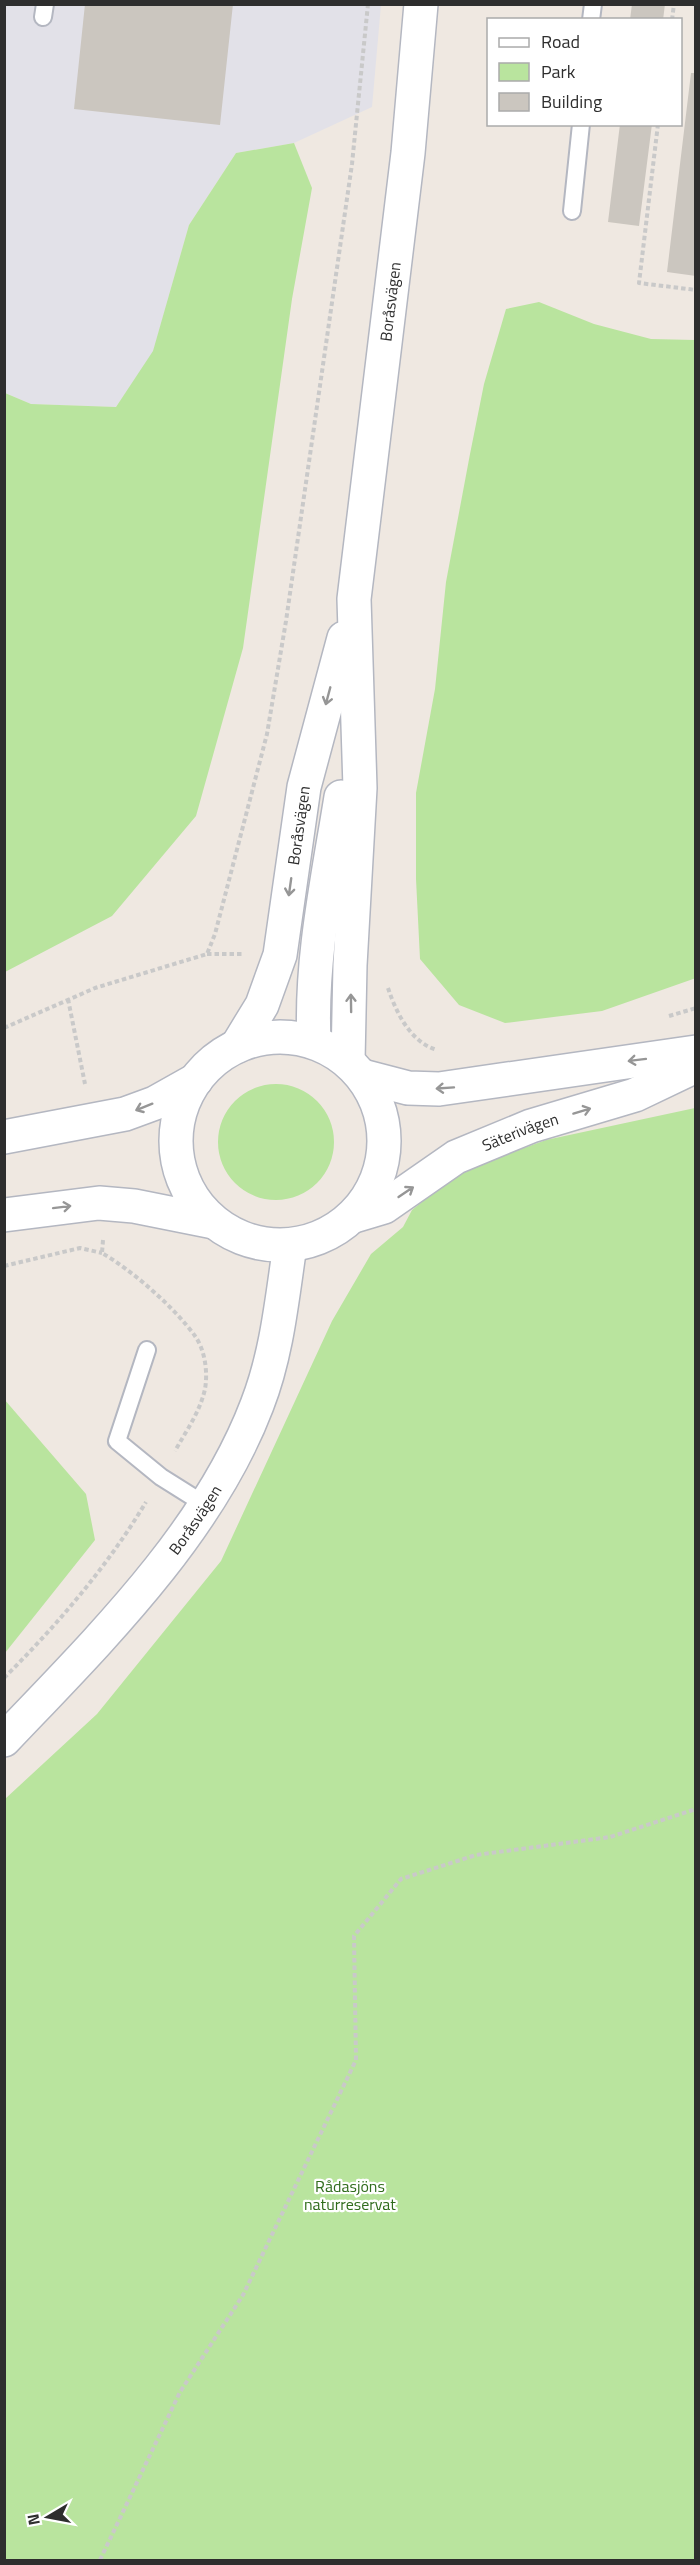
<svg xmlns="http://www.w3.org/2000/svg" width="700" height="2565" font-family="'Titillium Web',sans-serif">
<style>
.industrial{fill:#e2e1e8}
.green{fill:#b9e49e}
.building{fill:#cbc6bf}
.lines{fill:none;stroke-linecap:round;stroke-linejoin:round}
.lane-casing{stroke:#b4b7c1;stroke-width:20}
.secondary-casing{stroke:#b4b7c1;stroke-width:36}
.path{stroke:#c9c9c9;stroke-width:4;stroke-dasharray:4.5 3;stroke-linecap:butt}
.lane{stroke:#fff;stroke-width:16}
.secondary{stroke:#fff;stroke-width:33}
.oneway{stroke:#969696}
.labels{text-anchor:middle;dominant-baseline:central;stroke-width:4.5;stroke-linejoin:round;paint-order:stroke}
.street-label{font-size:16px;fill:#2e2e2e;stroke:#fff}
.park-label{font-size:16px;fill:#306c1c;stroke:#fff}
</style>
<rect width="100%" height="100%" fill="#efe8e1"/>
<!-- industrial -->
<path class="industrial" d="M 5,5 L 381,5 L 372,107 L 294,143 L 236,153 L 189,225 L 153,352 L 116,407 L 31,404 L 5,393 Z"/>
<!-- green -->
<path class="green" d="M 294,143 L 312,188 L 292,299 L 243,648 L 196,816 L 112,916 L 5,972 L 5,393 L 31,404 L 116,407 L 153,351 L 189,225 L 236,153 Z
M 539,302 L 594,324 L 651,339 L 695,340 L 696,978 L 602,1011 L 505,1023 L 459,1005 L 420,959 L 416,879 L 416,793 L 435,689 L 446,582 L 470,454 L 484,384 L 506,309 Z
M218 1142a58 58 0 1 1 116 0a58 58 0 1 1-116 0Z
M 695,1108 L 695,2560 L 5,2560 L 5,1799 L 97,1714 L 221,1561 L 332,1321 L 371,1254 L 403,1227 L 412,1210 L 460,1171 L 546,1140 Z
M 4,1399 L 86,1494 L 95,1540 L 5,1653 Z"/>
<!-- building -->
<path class="building" d="M 85,4 L 233,4 L 220,125 L 74,109 Z
M 632,4 L 665,4 L 663,20 L 630,20 Z
M 691,73 L 696,73 L 696,276 L 667,272 Z
M 620,124 L 652,124 L 639,226 L 608,222 Z"/>
<g class="lines">
<defs>
<path id="lane" d="M 43,17 L 45,4
M 591,20 L 593,4
M 572,211 L 581,124
M 147,1350 L 117,1441 L 161,1477 L 204,1504"/>
<g id="secondary">
<circle cx="280" cy="1141" r="104"/>
<path d="M 314,1042 C 310,960 328,878 341,797"/>
<path id="s1" d="M 237,1046 L 262,1005 L 280,955 L 304,787 L 344,638"/>
<path id="s2" d="M 348,1061 L 350,965 L 360,788 L 354,599 L 408,153 L 421,4"/>
<path d="M 362,1076 L 408,1088 L 439,1089 L 696,1052"/>
<path d="M 4,1137 L 125,1114 L 155,1103 L 196,1080"/>
<path d="M 4,1215 L 99,1203 L 134,1206 L 214,1222"/>
<path id="s3" d="M 354,1216 L 384,1207 L 456,1157 L 531,1126 L 635,1095 L 696,1066"/>
<path id="s4" d="M 4,1740 C 98,1641 208,1534 257,1405 C 277,1354 282,1299 290,1245"/>
</g>
</defs>
<!-- lane casing -->
<use href="#lane" class="lane-casing"/>
<!-- secondary casing -->
<use href="#secondary" class="secondary-casing"/>
<!-- path -->
<path class="path" d="M 672,20 L 674,4
M 658,124 L 639,283 L 696,290
M 207,954 L 242,954
M 388,988 C 396,1012 410,1042 437,1050
M 68,999 L 85,1084
M 669,1016 L 696,1008
M 4,1028 L 95,988 L 207,954 L 215,934 L 267,734 L 286,621 L 352,164 L 368,4
M 103,1240 L 102,1253 C 133,1271 174,1307 195,1336 C 205,1350 208,1372 205,1389 C 200,1412 186,1431 175,1451
M 4,1266 L 80,1248 L 102,1253
M 4,1678 C 58,1624 107,1567 146,1502
M 100,2560 L 180,2392 L 243,2295 L 356,2060 L 354,1936 L 401,1879 L 476,1855 L 610,1837 L 696,1809"/>
<!-- lane -->
<use href="#lane" class="lane"/>
<!-- secondary -->
<use href="#secondary" class="secondary"/>
</g>
<!-- one-way arrows -->
<defs><path id="oneway-shaft" d="M-6 0H5M1.5-3L5.5 0L1.5 3" fill="none" stroke-width="1.6" stroke-linecap="round" stroke-linejoin="round" transform="scale(1.5)"/></defs>
<g class="oneway">
<use href="#oneway-shaft" transform="translate(328 696) rotate(105)"/>
<use href="#oneway-shaft" transform="translate(290 887) rotate(98)"/>
<use href="#oneway-shaft" transform="translate(351 1003) rotate(-91)"/>
<use href="#oneway-shaft" transform="translate(637 1060) rotate(173)"/>
<use href="#oneway-shaft" transform="translate(445 1088) rotate(176)"/>
<use href="#oneway-shaft" transform="translate(144 1107) rotate(158)"/>
<use href="#oneway-shaft" transform="translate(582 1111) rotate(-17)"/>
<use href="#oneway-shaft" transform="translate(406 1192) rotate(-34)"/>
<use href="#oneway-shaft" transform="translate(62 1207) rotate(-7)"/>
</g>
<g class="labels">
<!-- street labels -->
<g class="street-label">
<text stroke="none"><textPath href="#s2" startOffset="762">Boråsvägen</textPath></text>
<text stroke="none"><textPath href="#s1" startOffset="232">Boråsvägen</textPath></text>
<text stroke="none"><textPath href="#s3" startOffset="188">Säterivägen</textPath></text>
<text stroke="none"><textPath href="#s4" startOffset="292">Boråsvägen</textPath></text>
</g>
<!-- park labels -->
<g class="park-label">
<text x="350" y="2186">Rådasjöns<tspan x="350" dy="18">naturreservat</tspan></text>
</g>
</g>
<!-- border -->
<rect width="700" height="2565" fill="none" stroke="#2e2e2e" stroke-width="12"/>
<!-- legend -->
<rect x="487" y="18" width="195" height="108" fill="#ffffff" stroke="#ababab" stroke-width="1.5"/>
<rect x="499" y="38" width="30" height="9" fill="#ffffff" stroke="#ababab" stroke-width="1.5"/>
<text x="541" y="48" font-size="18" fill="#2e2e2e">Road</text>
<rect x="499" y="63" width="30" height="18" fill="#b9e49e" stroke="#ababab" stroke-width="1.5"/>
<text x="541" y="78" font-size="18" fill="#2e2e2e">Park</text>
<rect x="499" y="93" width="30" height="18" fill="#cbc6bf" stroke="#ababab" stroke-width="1.5"/>
<text x="541" y="108" font-size="18" fill="#2e2e2e">Building</text>
<!-- north arrow -->
<g transform="translate(48 2517) rotate(260)" stroke="#ffffff" stroke-width="4.5" paint-order="stroke">
<path d="M0-4.5L10 22L0 15L-10 22Z" fill="#2e2e2e"/>
<text y="-9" font-size="16" font-weight="bold" text-anchor="middle" fill="#2e2e2e">N</text>
</g>
</svg>
